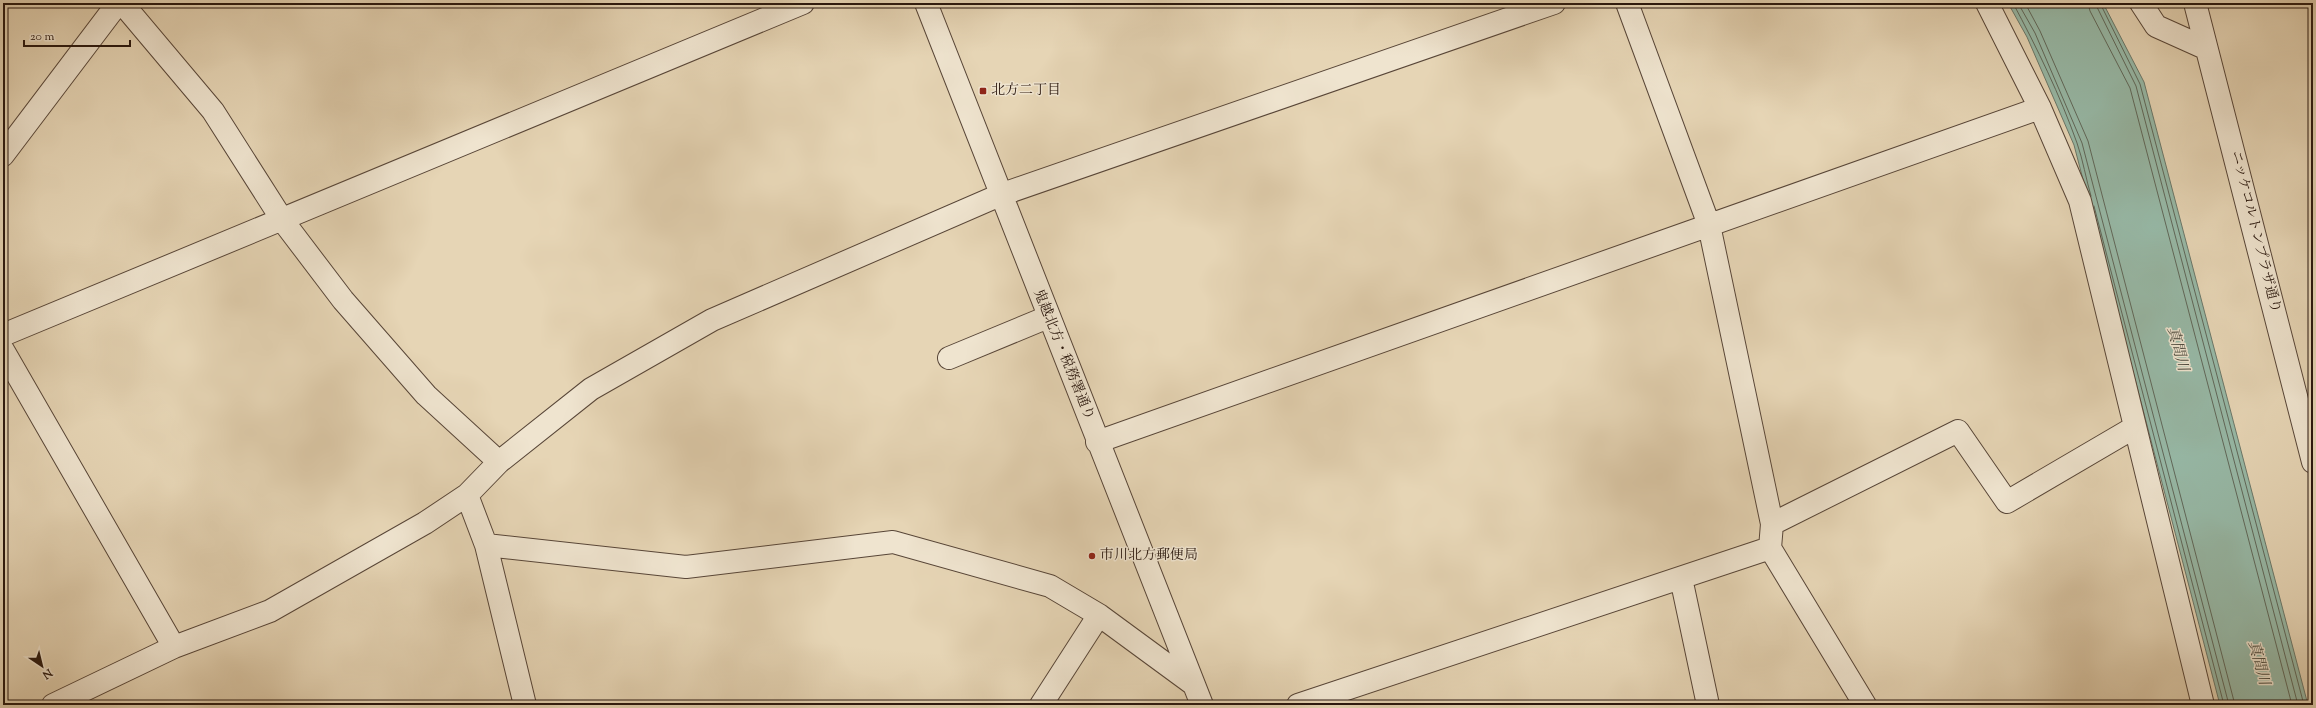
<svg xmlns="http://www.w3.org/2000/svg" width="2316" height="708" font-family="'Sorts Mill Goudy','Noto Serif JP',serif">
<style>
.water{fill:#97b9a7;stroke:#6b786a}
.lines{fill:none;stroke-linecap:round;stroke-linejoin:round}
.shore{stroke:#60685a;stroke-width:1}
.minor-casing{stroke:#584638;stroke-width:24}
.minor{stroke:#efe4cf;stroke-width:22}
.poi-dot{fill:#8f2418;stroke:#efe4cf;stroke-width:1.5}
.labels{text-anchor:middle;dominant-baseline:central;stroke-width:3;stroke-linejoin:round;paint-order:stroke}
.poi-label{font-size:14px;fill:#29170e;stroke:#efe4cf;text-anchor:start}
.street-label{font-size:14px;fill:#29170e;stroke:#efe4cf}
.water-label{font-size:15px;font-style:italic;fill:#4a483c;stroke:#efe4cf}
</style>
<rect width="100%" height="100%" fill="#e6d5b5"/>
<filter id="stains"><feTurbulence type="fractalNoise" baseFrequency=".005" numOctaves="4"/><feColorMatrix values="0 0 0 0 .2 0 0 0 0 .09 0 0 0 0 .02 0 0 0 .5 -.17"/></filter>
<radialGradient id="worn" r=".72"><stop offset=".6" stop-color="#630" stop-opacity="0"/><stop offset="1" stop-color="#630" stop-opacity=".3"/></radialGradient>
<!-- water -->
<path class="water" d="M 2008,3 L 2103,3 L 2144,82 L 2308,705 L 2220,705 L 2074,145 L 2027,37 Z"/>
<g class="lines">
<!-- shore -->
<path class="shore" d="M 2013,3 C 2037,48 2060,95 2077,143 C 2083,160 2086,179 2091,196
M 2018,3 L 2035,33 L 2082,143 L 2229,705
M 2025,3 L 2040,31 L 2088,141 L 2235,705
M 2088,3 L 2090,11 L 2130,88 L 2292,705
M 2095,3 L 2136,86 L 2298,705
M 2100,3 L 2140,84 L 2304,705
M 2094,206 L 2224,705"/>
<defs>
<path id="minor" d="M 122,3 L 213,111 L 283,221 L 343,300 L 426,395 L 499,462
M 926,3 L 1202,705
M 1627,3 L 1709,225 L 1772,524 L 1770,548 L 1865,705
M 1987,3 L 2040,108 L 2080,201 L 2203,705
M 2141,3 L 2156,26 L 2205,48
M 2195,3 L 2313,462
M 3,155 L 118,3
M 3,335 L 803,3
M 3,350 L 174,647
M 949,358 L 1048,317
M 1097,442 L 2040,108
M 467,495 L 486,545 L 525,705
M 1772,524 L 1958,431 L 2007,502 L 2135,427
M 486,545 L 686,567 L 893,542 L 1050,586 L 1099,615 L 1193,684
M 1681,578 L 1708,705
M 53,705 L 174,647 L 270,611 L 425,523 L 467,495 L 499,462 L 591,389 L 712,320 L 1000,195 L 1554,3
M 1041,705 L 1099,615
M 1298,705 L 1770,548"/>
</defs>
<!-- minor casing -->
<use href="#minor" class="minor-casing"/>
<!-- minor -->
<use href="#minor" class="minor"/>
</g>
<!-- markers -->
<g class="poi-dot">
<rect x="979" y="87" width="8" height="8" rx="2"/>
<circle cx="1092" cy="556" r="4"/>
</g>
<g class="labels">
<!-- poi labels -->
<g class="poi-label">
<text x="991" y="91">北方二丁目</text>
<text x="1100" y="556">市川北方郵便局</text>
</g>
<!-- street labels -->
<g class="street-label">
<text transform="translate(2255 232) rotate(76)">ニッケコルトンプラザ通り</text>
<text transform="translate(1063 355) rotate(68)">鬼越北方・税務署通り</text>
</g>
<!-- water labels -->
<g class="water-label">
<text transform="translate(2177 349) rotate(75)">真間川</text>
<text transform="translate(2258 663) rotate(75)">真間川</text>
</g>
</g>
<!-- margin -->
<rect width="2316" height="708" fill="none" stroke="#e6d5b5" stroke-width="16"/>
<rect x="4" y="4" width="2308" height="700" fill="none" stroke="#29170e" stroke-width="2"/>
<rect x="8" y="8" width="2300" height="692" fill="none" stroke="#29170e"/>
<!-- north arrow -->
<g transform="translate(42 666) rotate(145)" stroke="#efe4cf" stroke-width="3" paint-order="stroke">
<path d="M0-3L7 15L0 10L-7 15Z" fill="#29170e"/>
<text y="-6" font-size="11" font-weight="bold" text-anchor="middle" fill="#29170e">N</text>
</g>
<!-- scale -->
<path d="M24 40v6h106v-6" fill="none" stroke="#29170e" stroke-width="2"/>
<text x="30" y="40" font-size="12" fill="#29170e" stroke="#efe4cf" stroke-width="3" paint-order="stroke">20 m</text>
<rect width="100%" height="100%" filter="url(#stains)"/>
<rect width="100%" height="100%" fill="url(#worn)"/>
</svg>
